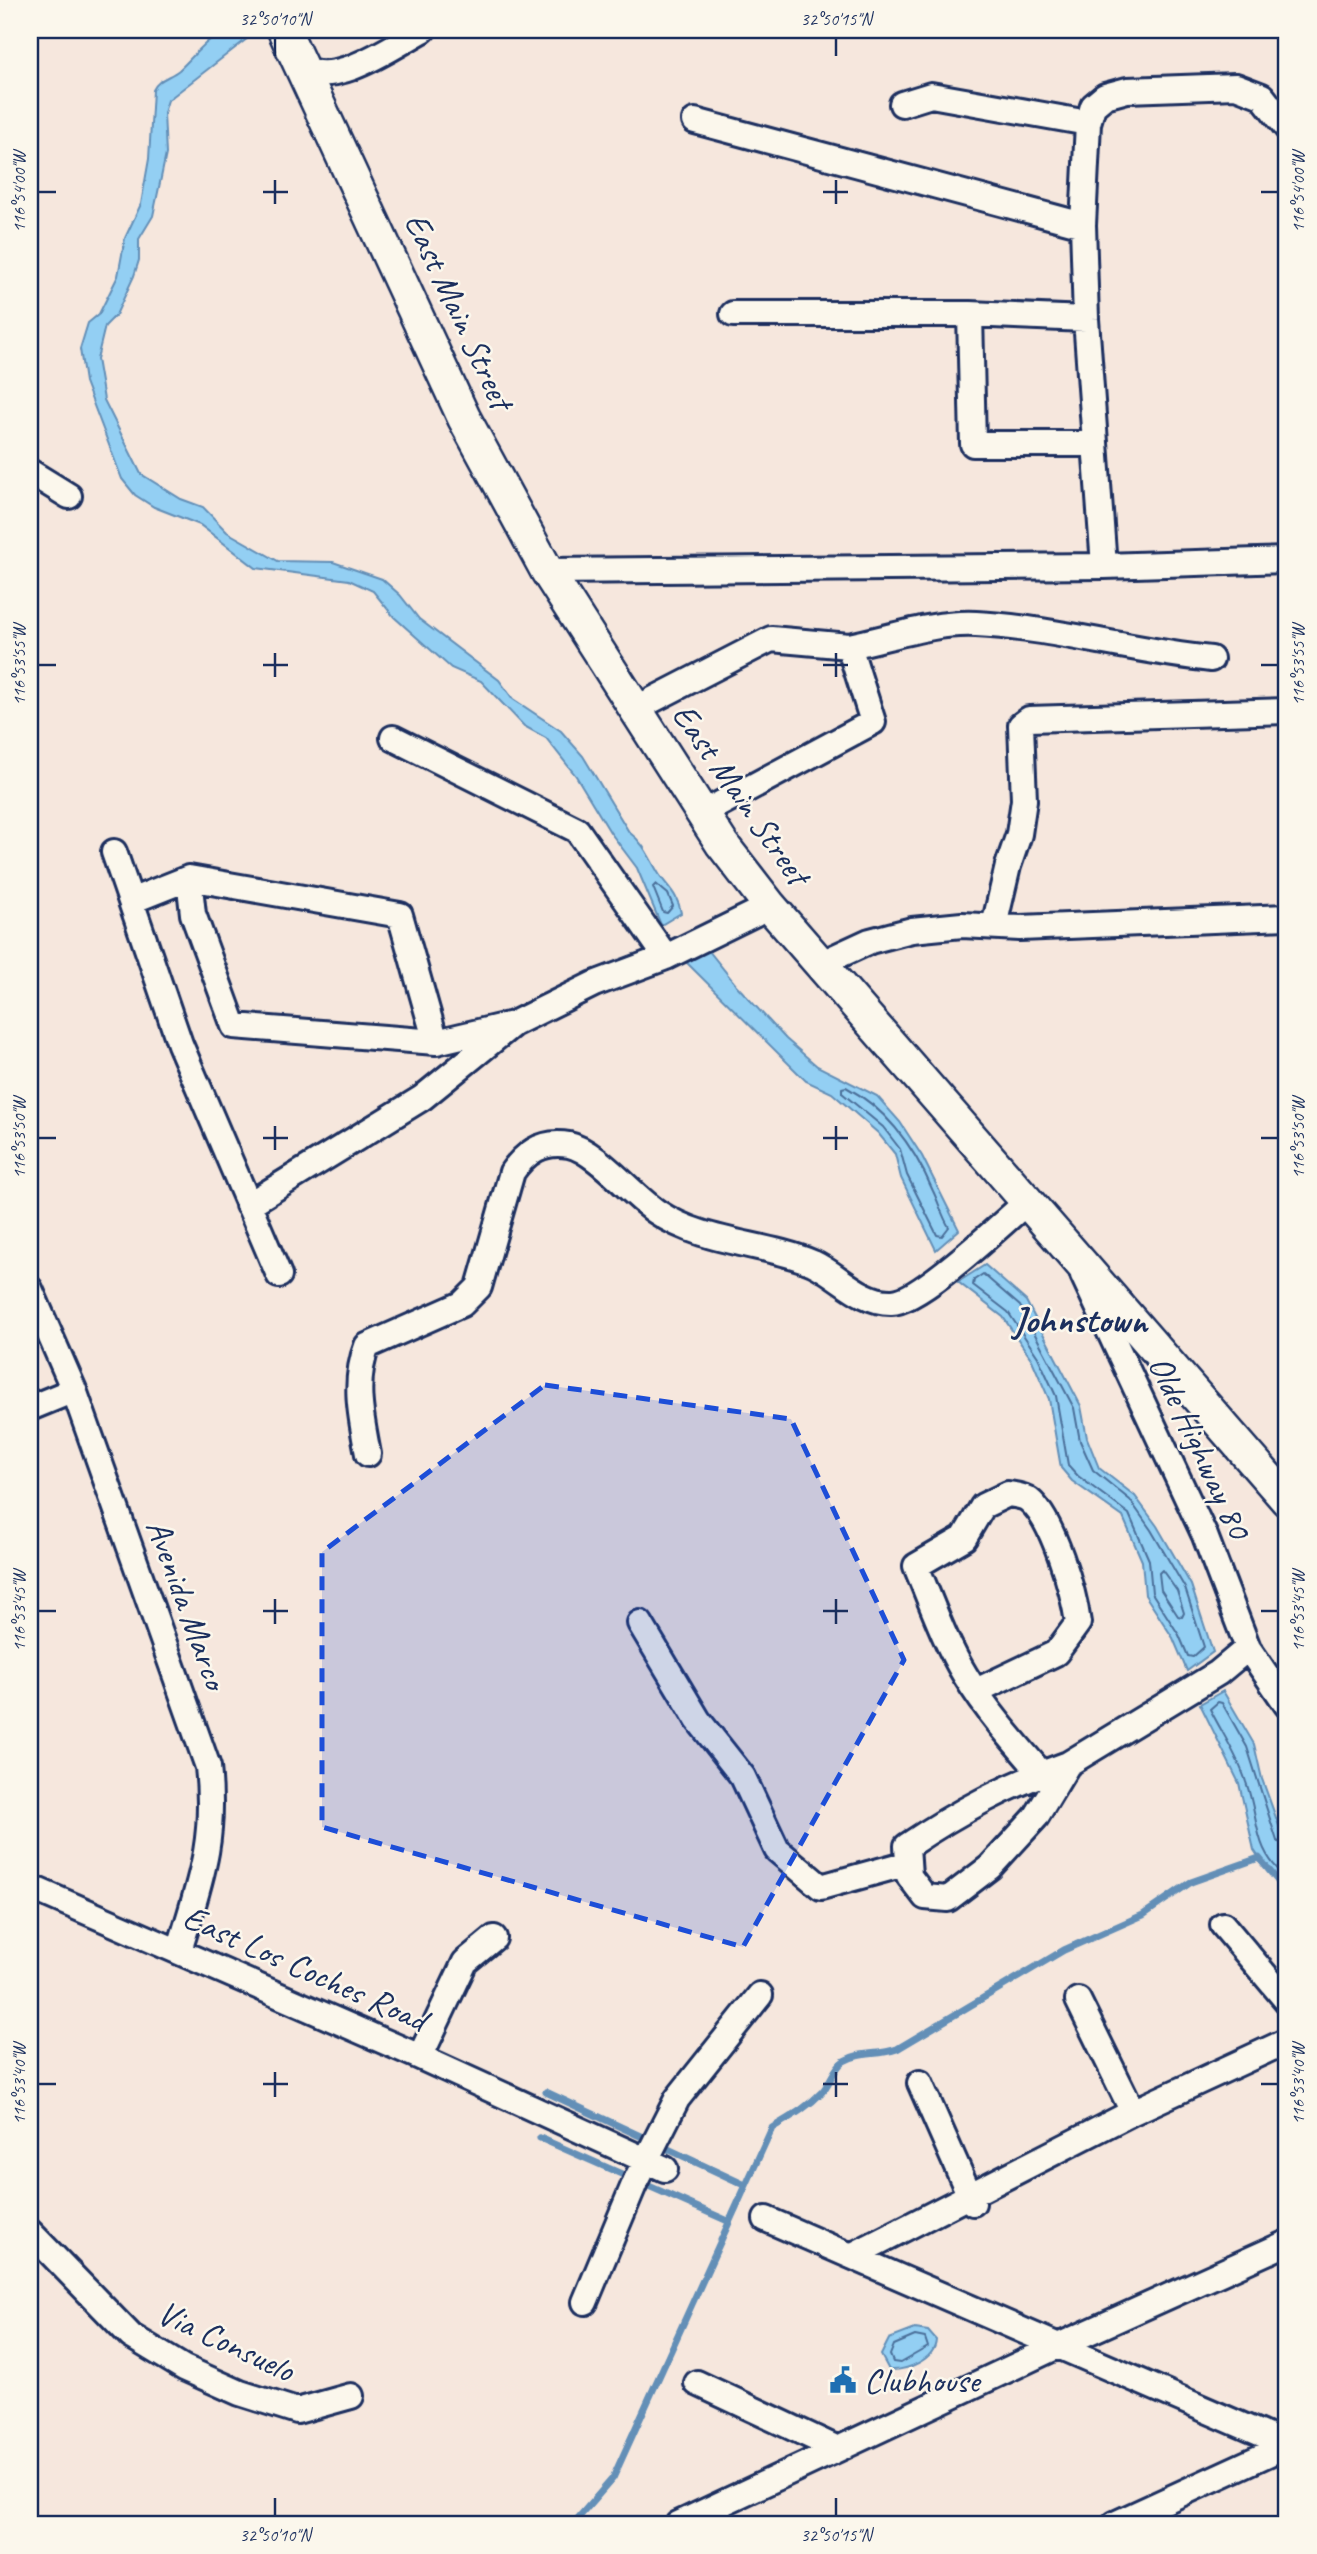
<svg xmlns="http://www.w3.org/2000/svg" width="1317" height="2554" font-family="Caveat,sans-serif">
<style>
.water{fill:#93cff3;stroke:#638fb7;stroke-width:2}
.lines{fill:none;stroke-linecap:round;stroke-linejoin:round}
.shore{stroke:#4b6f9a;stroke-width:2}
.stream{stroke:#638fb7;stroke-width:7}
.minor-casing{stroke:#1b2f5e;stroke-width:30}
.major-casing{stroke:#1b2f5e;stroke-width:37}
.minor{stroke:#fbf7ec;stroke-width:24}
.major{stroke:#fbf7ec;stroke-width:32}
.marked{fill:#1d4ed8;fill-opacity:0.2;stroke:#1d4ed8;stroke-width:5;stroke-dasharray:14 9;stroke-linejoin:round}
.ticks{fill:none;stroke:#1b2f5e;stroke-width:2.5}
.labels{text-anchor:middle;dominant-baseline:central;stroke-width:5;stroke-linejoin:round;paint-order:stroke}
.street-label{font-size:35px;fill:#1b2f5e;stroke:#fbf7ec}
.poi-label{font-size:35px;fill:#1b2f5e;stroke:#fbf7ec;text-anchor:start}
.neighbourhood-label{font-size:37px;font-weight:bold;fill:#1b2f5e;stroke:#fbf7ec}
.neatline{fill:none;stroke:#1b2f5e;stroke-width:2.5}
.ticks-label{font-size:18px;text-anchor:middle;fill:#1b2f5e}
</style>
<rect width="100%" height="100%" fill="#f6e7dd"/>
<filter id="ink" filterUnits="userSpaceOnUse"><feTurbulence type="fractalNoise" baseFrequency=".0143" numOctaves="2"/><feDisplacementMap in="SourceGraphic" scale="14" xChannelSelector="R" yChannelSelector="G"/><feConvolveMatrix kernelMatrix="1 2 1 2 8 2 1 2 1" color-interpolation-filters="sRGB"/></filter>
<g filter="url(#ink)">
<!-- water -->
<path class="water" d="M 226,30 L 250,30 L 252,35 L 168,100 L 164,113 L 166,154 L 153,216 L 139,239 L 139,260 L 134,276 L 116,315 L 105,326 L 97,359 L 104,400 L 141,474 L 181,499 L 203,507 L 227,532 L 278,561 L 333,562 L 382,579 L 400,595 L 419,619 L 499,680 L 513,699 L 561,731 L 583,756 L 629,832 C 645,844 649,858 659,874 C 668,888 678,894 681,913 L 661,925 L 637,868 L 610,832 L 576,776 L 546,738 L 524,726 L 481,681 L 451,668 L 394,617 L 373,591 L 349,580 L 256,568 L 200,525 L 154,507 L 135,495 L 122,479 L 85,382 L 80,349 L 88,323 L 99,314 L 118,276 L 125,238 L 141,204 L 149,159 L 153,90 C 159,78 169,78 179,70 C 194,56 207,38 226,30 Z
M 705,946 L 737,986 L 786,1039 L 817,1066 L 877,1096 L 900,1122 L 922,1156 L 959,1230 L 936,1250 L 901,1178 L 895,1154 L 878,1133 L 832,1093 L 806,1081 L 683,959 Z
M 985,1265 L 1026,1301 L 1081,1406 L 1087,1438 L 1099,1468 L 1135,1496 L 1157,1526 L 1191,1585 L 1213,1652 L 1187,1671 L 1173,1638 L 1145,1595 L 1142,1561 L 1123,1517 L 1072,1481 L 1061,1468 L 1049,1399 L 1032,1360 L 1003,1317 L 958,1282 Z
M 1223,1691 L 1254,1744 L 1262,1779 L 1287,1848 L 1287,1887 L 1268,1871 L 1254,1850 L 1239,1783 L 1200,1704 Z
M 915,2329 L 928,2331 L 936,2340 C 935,2360 906,2371 889,2370 L 881,2355 L 889,2339 Z"/>
<g class="lines">
<!-- shore -->
<path class="shore" d="M 656,884 L 668,894 L 673,906 L 667,913 L 663,912 L 653,887 Z
M 846,1087 C 887,1109 915,1149 933,1191 C 939,1203 942,1216 949,1227 L 942,1236 L 937,1235 L 907,1175 L 900,1149 L 883,1127 L 842,1093 L 842,1088 Z
M 983,1274 L 1020,1306 L 1074,1408 L 1080,1441 L 1093,1470 L 1130,1500 L 1151,1530 L 1185,1588 L 1204,1647 L 1193,1657 L 1188,1656 L 1179,1635 L 1152,1593 L 1149,1560 L 1129,1514 L 1078,1476 L 1068,1465 L 1056,1396 L 1038,1357 L 1008,1312 L 973,1285 L 974,1280 Z
M 1162,1570 L 1177,1591 L 1184,1613 L 1182,1617 L 1178,1616 L 1161,1590 L 1159,1573 Z
M 1287,1846 L 1277,1841 L 1247,1747 L 1222,1703 L 1218,1702 L 1210,1709 C 1222,1733 1238,1756 1246,1782 C 1260,1821 1252,1849 1287,1878
M 915,2336 L 925,2338 L 928,2347 L 900,2363 L 893,2362 L 890,2355 L 894,2345 Z"/>
<!-- stream -->
<path class="stream" d="M 546,2092 L 745,2185
M 540,2138 L 728,2221
M 573,2524 L 613,2478 L 772,2128 C 790,2117 807,2108 822,2092 C 830,2084 834,2067 844,2061 C 861,2051 878,2056 897,2049 L 1064,1950 L 1143,1915 L 1191,1882 L 1259,1858 L 1287,1892"/>
<defs>
<path id="minor" d="M 303,68 C 335,88 393,46 423,30
M 902,104 L 931,95 L 1088,123
M 695,121 L 1083,225
M 733,314 L 970,314 L 1086,319
M 970,314 L 973,444 L 1095,444
M 30,472 L 69,496
M 1104,566 L 1086,319 L 1083,225 L 1088,123 L 1093,106 L 1105,96 L 1127,90 L 1236,86 L 1262,96 L 1287,128
M 547,571 L 1104,566 L 1287,560
M 849,646 C 891,638 932,622 976,624 C 1055,628 1132,651 1211,659
M 635,709 L 771,639 L 849,646 L 873,722 L 703,813
M 393,738 L 577,830 L 666,957
M 114,852 L 180,1044 L 279,1275
M 189,878 L 193,914 L 234,1026 L 436,1042
M 131,901 L 189,878 L 400,915 L 436,1042 L 508,1025
M 994,926 L 1008,866 L 1019,834 L 1024,800 L 1021,725 L 1029,719 L 1287,711
M 820,964 L 870,941 L 912,930 L 962,925 L 1020,928 L 1287,917
M 248,1205 L 422,1098 L 513,1024 L 594,984 L 666,957 L 770,906
M 1083,1275 L 1205,1536 L 1248,1648 L 1287,1705
M 30,1289 L 74,1390 L 208,1767 C 216,1842 200,1881 179,1951
M 30,1408 L 74,1390
M 368,1454 C 361,1417 353,1382 367,1346 L 462,1304 L 479,1287 L 512,1172 C 526,1152 543,1140 569,1145 C 595,1150 634,1197 657,1212 C 704,1244 763,1242 813,1263 C 839,1275 861,1303 892,1302 C 920,1302 1003,1222 1027,1202
M 640,1623 L 698,1720 L 743,1777 L 777,1850 L 821,1887 L 908,1863
M 976,1691 L 1056,1653 L 1078,1623 C 1074,1593 1053,1519 1029,1500 C 1024,1496 1014,1495 1008,1494 L 983,1506 L 964,1538 L 916,1566 C 931,1602 945,1642 965,1675 C 986,1710 1014,1742 1041,1773
M 1068,1764 C 1008,1785 959,1811 907,1846 L 909,1876 L 925,1897 L 948,1899 L 990,1867 L 1036,1817 L 1068,1764 L 1218,1673 L 1248,1648
M 30,1887 L 420,2057 L 665,2169
M 1223,1925 L 1287,2001
M 1078,2000 L 1133,2112
M 420,2057 L 465,1962 L 494,1938
M 920,2083 L 973,2203
M 766,2219 L 851,2256 L 1133,2112 L 1287,2041
M 30,2232 L 131,2336 L 184,2368 L 240,2393 L 297,2411 L 351,2396
M 851,2256 L 1287,2445
M 585,2302 L 636,2180 L 677,2099 L 760,1995
M 697,2383 L 838,2449
M 678,2524 L 1058,2346 L 1287,2243
M 1115,2524 L 1285,2446"/>
<path id="major" d="M 284,30 L 464,418 L 547,571 L 722,844 L 770,906 L 1287,1500"/>
</defs>
<!-- minor casing -->
<use href="#minor" class="minor-casing"/>
<!-- major casing -->
<use href="#major" class="major-casing"/>
<!-- minor -->
<use href="#minor" class="minor"/>
<!-- major -->
<use href="#major" class="major"/>
</g>
</g>
<!-- marked area -->
<path class="marked" d="M 545,1385 L 791,1419 L 904,1660 L 743,1947 L 322,1827 L 322,1552 Z"/>
<!-- ticks -->
<path class="ticks" d="M 275,38 L 275,56M 836,38 L 836,56M 275,180 L 275,204M 836,180 L 836,204M 38,192 L 56,192M 263,192 L 288,192M 823,192 L 848,192M 1261,192 L 1278,192M 275,653 L 275,677M 836,653 L 836,677M 38,665 L 56,665M 263,665 L 288,665M 823,665 L 848,665M 1261,665 L 1278,665M 275,1126 L 275,1150M 836,1126 L 836,1150M 38,1138 L 56,1138M 263,1138 L 288,1138M 823,1138 L 848,1138M 1261,1138 L 1278,1138M 275,1599 L 275,1624M 836,1599 L 836,1624M 38,1611 L 56,1611M 263,1611 L 288,1611M 823,1611 L 848,1611M 1261,1611 L 1278,1611M 275,2072 L 275,2097M 836,2072 L 836,2097M 38,2084 L 56,2084M 263,2084 L 288,2084M 823,2084 L 848,2084M 1261,2084 L 1278,2084M 275,2498 L 275,2516M 836,2498 L 836,2516"/>
<!-- icons -->
<defs>
<symbol id="civic-bare" viewBox="-9 -9 18 18"><path d="M-.6-6.5H3V-4.5H.6V-3L4-1V1h2V6H-6V1h2V-1L-.6-3ZM-1.2 2.5V6h2.4V2.5Z" fill="#1f6fb2" stroke="#fbf7ec" stroke-width="2.5" paint-order="stroke"/></symbol>
</defs>
<g fill-rule="evenodd">
<use href="#civic-bare" x="824" y="2361" width="38" height="38"/>
</g>
<g class="labels">
<!-- street labels -->
<g class="street-label">
<text transform="translate(459 311) rotate(65)">East Main Street</text>
<text transform="translate(741 794) rotate(55)">East Main Street</text>
<text transform="translate(1200 1447) rotate(65)">Olde Highway 80</text>
<text transform="translate(187 1604) rotate(70)">Avenida Marco</text>
<text transform="translate(305 1968) rotate(24)">East Los Coches Road</text>
<text transform="translate(226 2341) rotate(25)">Via Consuelo</text>
</g>
<!-- poi labels -->
<g class="poi-label">
<text x="864" y="2380">Clubhouse</text>
</g>
<!-- neighbourhood labels -->
<g class="neighbourhood-label">
<text x="1080" y="1319">Johnstown</text>
</g>
</g>
<!-- margin -->
<rect width="1317" height="2554" fill="none" stroke="#fbf7ec" stroke-width="77"/>
<rect x="38" y="38" width="1240" height="2478" class="neatline"/>
<g class="ticks-label">
<text x="275" y="25">32°50'10"N</text>
<text x="836" y="25">32°50'15"N</text>
<text transform="translate(1298 192) rotate(-90)" y="6">116°54'00"W</text>
<text transform="translate(19 192) rotate(-90)" y="6">116°54'00"W</text>
<text transform="translate(19 665) rotate(-90)" y="6">116°53'55"W</text>
<text transform="translate(1298 665) rotate(-90)" y="6">116°53'55"W</text>
<text transform="translate(19 1138) rotate(-90)" y="6">116°53'50"W</text>
<text transform="translate(1298 1138) rotate(-90)" y="6">116°53'50"W</text>
<text transform="translate(19 1611) rotate(-90)" y="6">116°53'45"W</text>
<text transform="translate(1298 1611) rotate(-90)" y="6">116°53'45"W</text>
<text transform="translate(19 2084) rotate(-90)" y="6">116°53'40"W</text>
<text transform="translate(1298 2084) rotate(-90)" y="6">116°53'40"W</text>
<text x="275" y="2541">32°50'10"N</text>
<text x="836" y="2541">32°50'15"N</text>
</g>
</svg>
